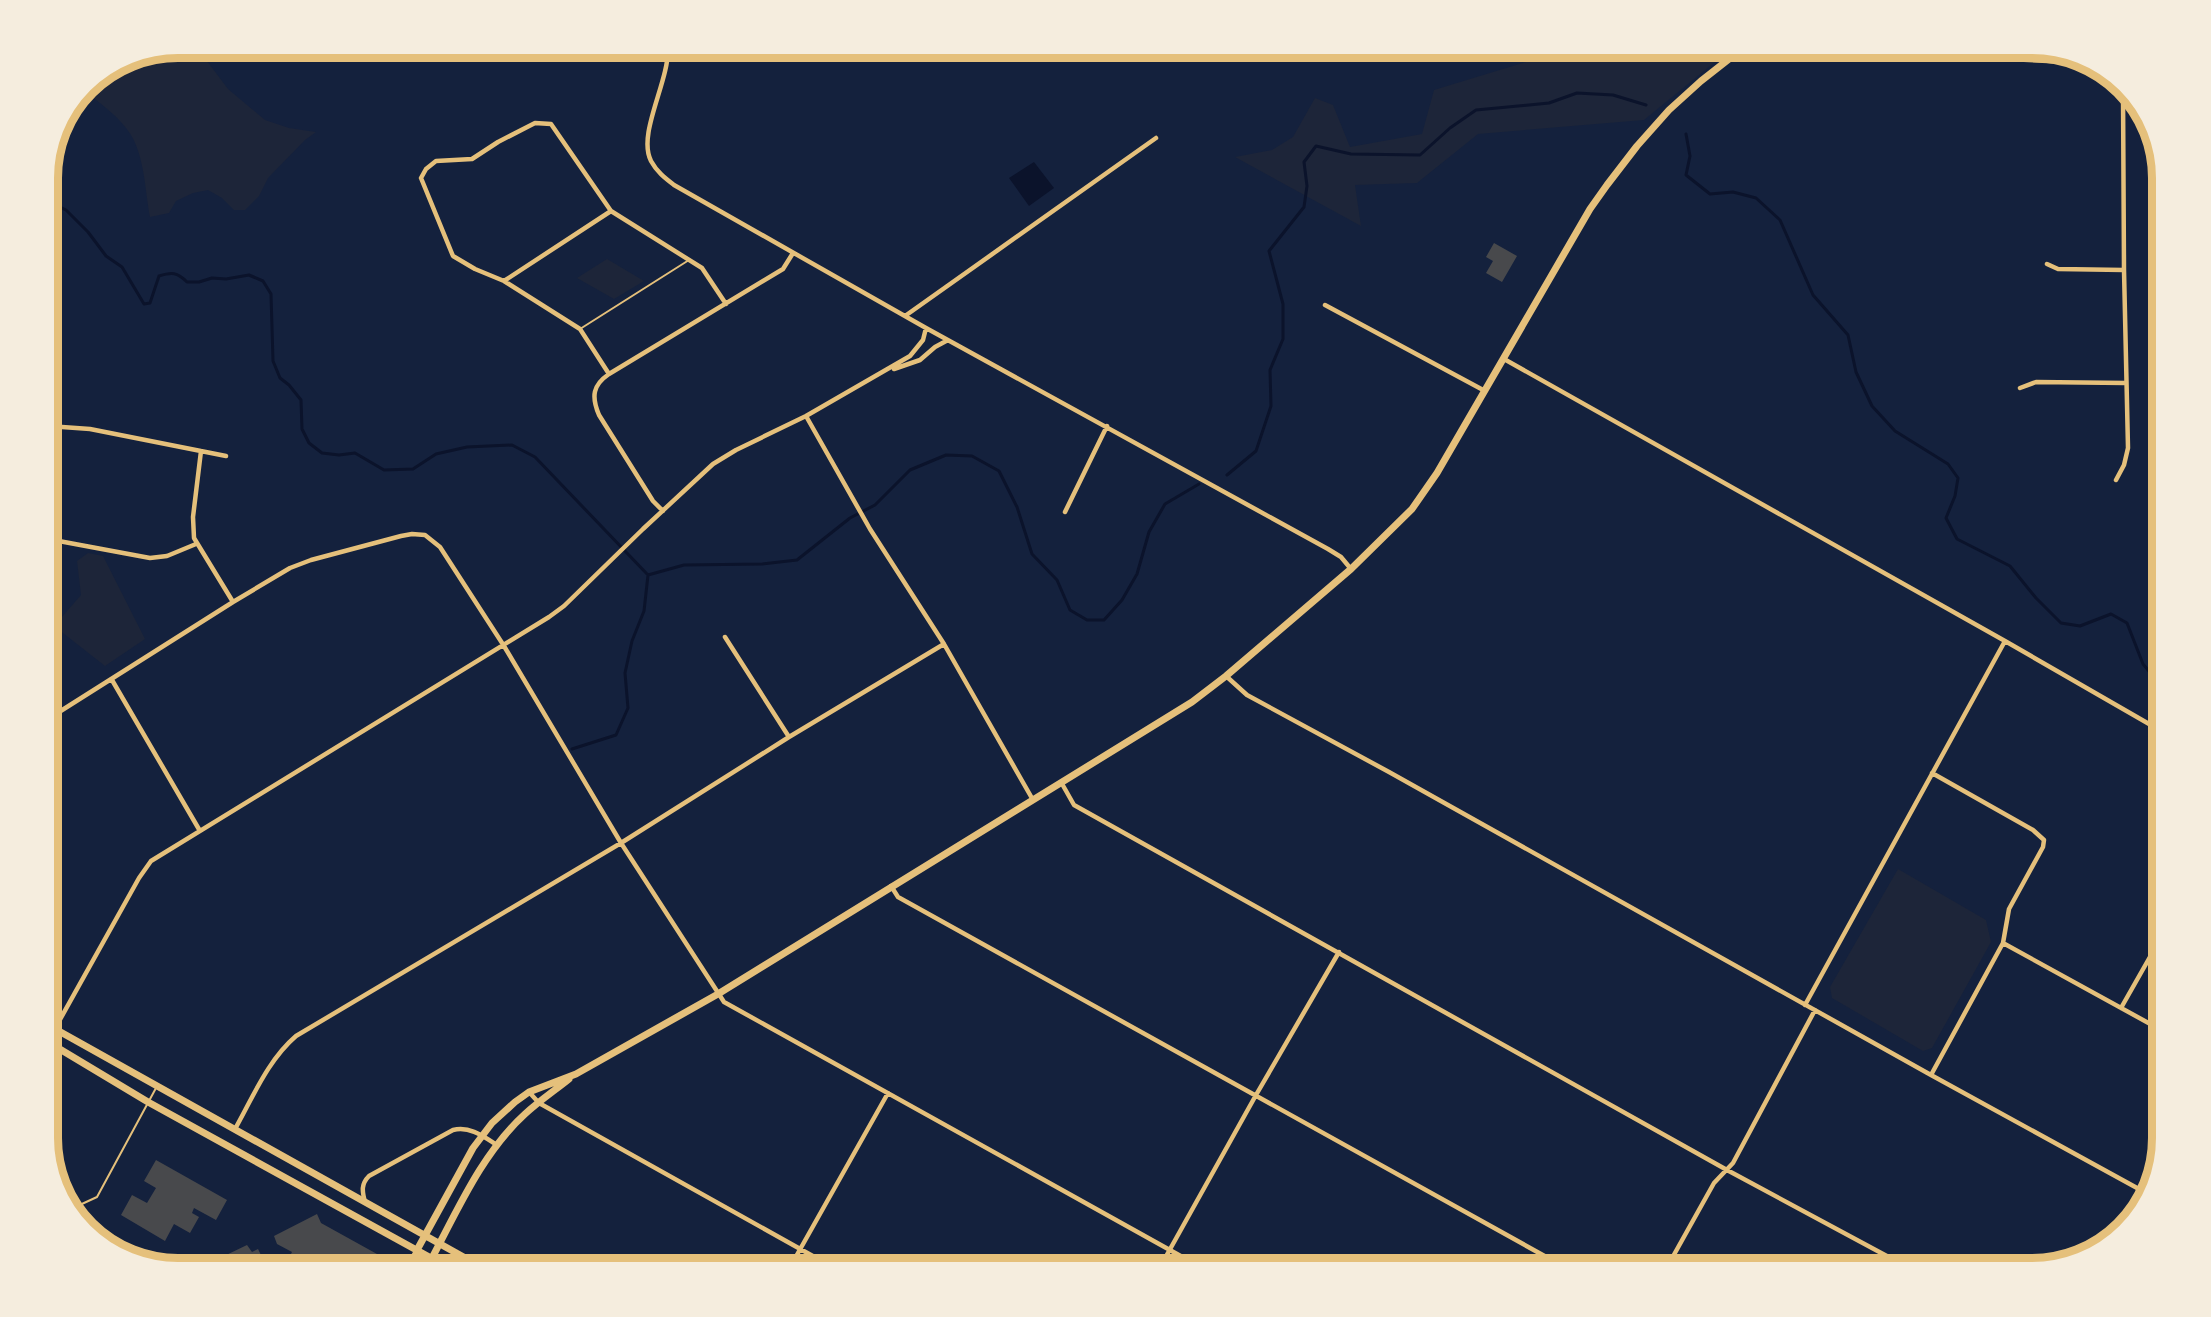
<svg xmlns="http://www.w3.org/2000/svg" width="2211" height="1317" font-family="'Fira Sans Condensed',sans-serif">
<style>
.green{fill:#1d2539}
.water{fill:#0b132b}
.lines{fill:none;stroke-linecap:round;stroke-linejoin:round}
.stream{stroke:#0b132b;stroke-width:3}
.building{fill:#48494c}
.service{stroke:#e5c07b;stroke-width:2}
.minor{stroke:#e5c07b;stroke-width:4.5}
.tertiary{stroke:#e5c07b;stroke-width:5}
.secondary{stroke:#e5c07b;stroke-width:6}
.primary{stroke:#e5c07b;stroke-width:7}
.rim{fill:none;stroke:#e5c07b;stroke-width:8}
</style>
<rect width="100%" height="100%" fill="#14213d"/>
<!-- green -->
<path class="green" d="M 179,48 L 202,48 L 205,53 L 204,57 L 228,89 L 265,120 L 289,128 L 316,132 L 305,140 L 268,178 L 259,196 L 245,210 L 234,210 L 222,198 L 208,190 L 193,193 L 176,201 L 169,213 L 150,217 C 145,191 145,159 131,135 C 120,117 100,103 83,90 L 86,86 L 129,58 Z
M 1572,48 L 1732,48 L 1644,120 L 1478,134 L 1417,183 L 1355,185 L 1361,226 L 1235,157 L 1272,150 L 1293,137 L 1315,98 L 1333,105 L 1350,147 L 1422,134 L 1434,90 Z
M 607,259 L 644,281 L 614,299 L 577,278 Z
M 88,553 L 103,556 L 145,639 L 105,666 L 54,626 L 81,595 L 77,561 Z
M 1898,869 L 1986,920 L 1991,942 L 1932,1048 L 1923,1051 L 1832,998 L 1830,987 Z"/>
<!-- water -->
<path class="water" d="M 1034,162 L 1054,188 L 1029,206 L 1009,178 Z"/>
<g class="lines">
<!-- stream -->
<path class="stream" d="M 1686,134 L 1690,156 L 1686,175 L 1710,194 L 1733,192 L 1756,198 L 1780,220 L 1813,295 L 1848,335 L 1856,372 L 1872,406 L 1895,431 L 1948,464 L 1958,478 L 1955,496 L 1946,518 L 1957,539 L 2010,566 L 2036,598 L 2061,623 L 2080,626 L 2111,614 L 2127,623 L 2143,664 L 2163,688
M 48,201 L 66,210 L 88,232 L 106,256 L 122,267 L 144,304 L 150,303 L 159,276 C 172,272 177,272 187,282 L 199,282 L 212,278 L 226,279 L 249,275 L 263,281 L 271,294 L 273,361 L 280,378 L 289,385 L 301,400 L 302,429 L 309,443 L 322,453 L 339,455 L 355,453 L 384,470 L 413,469 L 436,454 L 467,447 L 512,445 L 535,457 L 648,575
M 1227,475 L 1256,451 L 1271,406 L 1270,370 L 1283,339 L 1283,304 L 1269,251 L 1304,207 L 1307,186 L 1304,162 L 1316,146 L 1351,154 L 1420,155 L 1450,128 L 1476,110 L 1549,103 L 1577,93 L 1613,95 L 1646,105
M 648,575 L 684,565 L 762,564 L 797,560 L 850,518 L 875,505 L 910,470 L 946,455 L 972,456 L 999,471 L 1017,507 L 1032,554 L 1057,580 L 1070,610 L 1087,620 L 1104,620 L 1122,600 L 1137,574 L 1149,532 L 1165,504 L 1199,484
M 572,749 L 616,735 L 628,708 L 625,673 L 632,641 L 644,611 L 648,575"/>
</g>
<!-- building -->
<path class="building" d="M 1494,243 L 1517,256 L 1502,282 L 1486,273 L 1493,261 L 1486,257 Z
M 156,1160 L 227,1200 L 216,1220 L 194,1208 L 192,1213 L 199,1217 L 190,1233 L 174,1224 L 165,1241 L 121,1215 L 132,1195 L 147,1203 L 156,1188 L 144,1181 Z
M 317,1214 L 321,1223 L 386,1259 L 384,1263 L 395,1269 L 324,1269 L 308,1260 L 306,1264 L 311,1267 L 310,1269 L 290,1269 L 285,1266 L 292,1252 L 277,1244 L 274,1236 Z
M 247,1245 L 252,1252 L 258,1249 L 264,1261 L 278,1269 L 197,1269 Z"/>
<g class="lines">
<!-- service -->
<path class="service" d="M 580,329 L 689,260
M 71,1209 L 97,1197 L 156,1088"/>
<!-- minor -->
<path class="minor" d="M 461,48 C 476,56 489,56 504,48
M 668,48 C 669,82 637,134 651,161 C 657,172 665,178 674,185 L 926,328 L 1328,549 L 1341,557 L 1351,569
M 2047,264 L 2058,269 L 2124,270
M 504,281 L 611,211
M 1325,305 L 1485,391
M 905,316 L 1156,138
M 1504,359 L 2005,641 L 2163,732
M 894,369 L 920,360 L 935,347 L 948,340
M 609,374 L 580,329 L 504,281 L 475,269 L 453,256 L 421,178 L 426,169 L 436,161 L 472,159 L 498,142 L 535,123 L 551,124 L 611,211 L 702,268 L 726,304
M 2020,388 L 2036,382 L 2126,383
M 806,416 L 870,529 L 944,644 L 1033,800
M 48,426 L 90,429 L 226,456
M 201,451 L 193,517 L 194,538 L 233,602
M 2116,480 L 2124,465 L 2128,448 L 2124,270 L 2123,91
M 663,511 L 653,501 L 599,415 C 591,396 593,385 609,374 L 783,269 L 793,253
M 1065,512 L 1107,426
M 48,539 L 150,558 L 167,556 L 196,544
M 725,637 L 789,737
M 1226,676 L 1247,695 L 1389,772 L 1931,1075 L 2148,1194
M 112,680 L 200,831
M 48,719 L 233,602 L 290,568 L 311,560 L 401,536 L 412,534 L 425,535 L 440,547 L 504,646 L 621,843 L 724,1002 L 1204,1269
M 1061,782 L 1074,805 L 1727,1170 L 1911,1269
M 891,886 L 898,897 L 1568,1269
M 2003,943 L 2163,1031
M 1805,1005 L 2005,641
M 2121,1008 L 2163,934
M 48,1041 L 139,878 L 151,861 L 549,617 L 564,606 L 643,529 L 713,464 L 736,450 L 806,416 L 910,356 L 923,340 L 926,328
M 1931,1075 L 2003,943 L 2009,909 L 2043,847 L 2044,840 L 2033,830 L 1932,773
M 529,1092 L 539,1103 L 836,1269
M 235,1129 C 253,1097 268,1060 296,1036 L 621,843 L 789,737 L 944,644
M 365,1202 C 362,1191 361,1184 369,1176 L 453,1130 C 470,1126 483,1136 497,1145
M 789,1269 L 888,1093
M 1159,1269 L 1256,1095 L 1339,952
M 1666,1269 L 1714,1183 L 1733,1163 L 1815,1010"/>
<!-- tertiary -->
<path class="tertiary" d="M 406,1269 L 417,1250
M 426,1269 L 432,1258"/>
<!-- secondary -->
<path class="secondary" d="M 1812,48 L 1844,55 L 1860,51 L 2084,62"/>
<!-- primary -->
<path class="primary" d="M 1734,58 L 1766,48
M 48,1025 L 485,1269
M 48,1042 L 148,1102 L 451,1269
M 417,1250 L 473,1148 L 492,1123 L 515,1102 L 529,1092 L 576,1074 L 718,994 L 1192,702 L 1226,676 L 1351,569 L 1412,509 L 1437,473 L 1590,209 L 1607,185 L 1637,146 L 1669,110 L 1701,81 L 1743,48
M 432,1258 C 458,1209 483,1152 525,1114 C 539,1101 554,1091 569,1079"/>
</g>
<!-- crop -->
<path d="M0 0H2211V1317H0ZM178 58H2032A120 120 0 0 1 2152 178V1138A120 120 0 0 1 2032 1258H178A120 120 0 0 1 58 1138V178A120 120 0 0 1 178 58Z" fill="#f5edde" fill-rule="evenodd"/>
<path class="rim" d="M178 58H2032A120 120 0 0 1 2152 178V1138A120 120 0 0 1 2032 1258H178A120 120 0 0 1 58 1138V178A120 120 0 0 1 178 58Z"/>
</svg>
